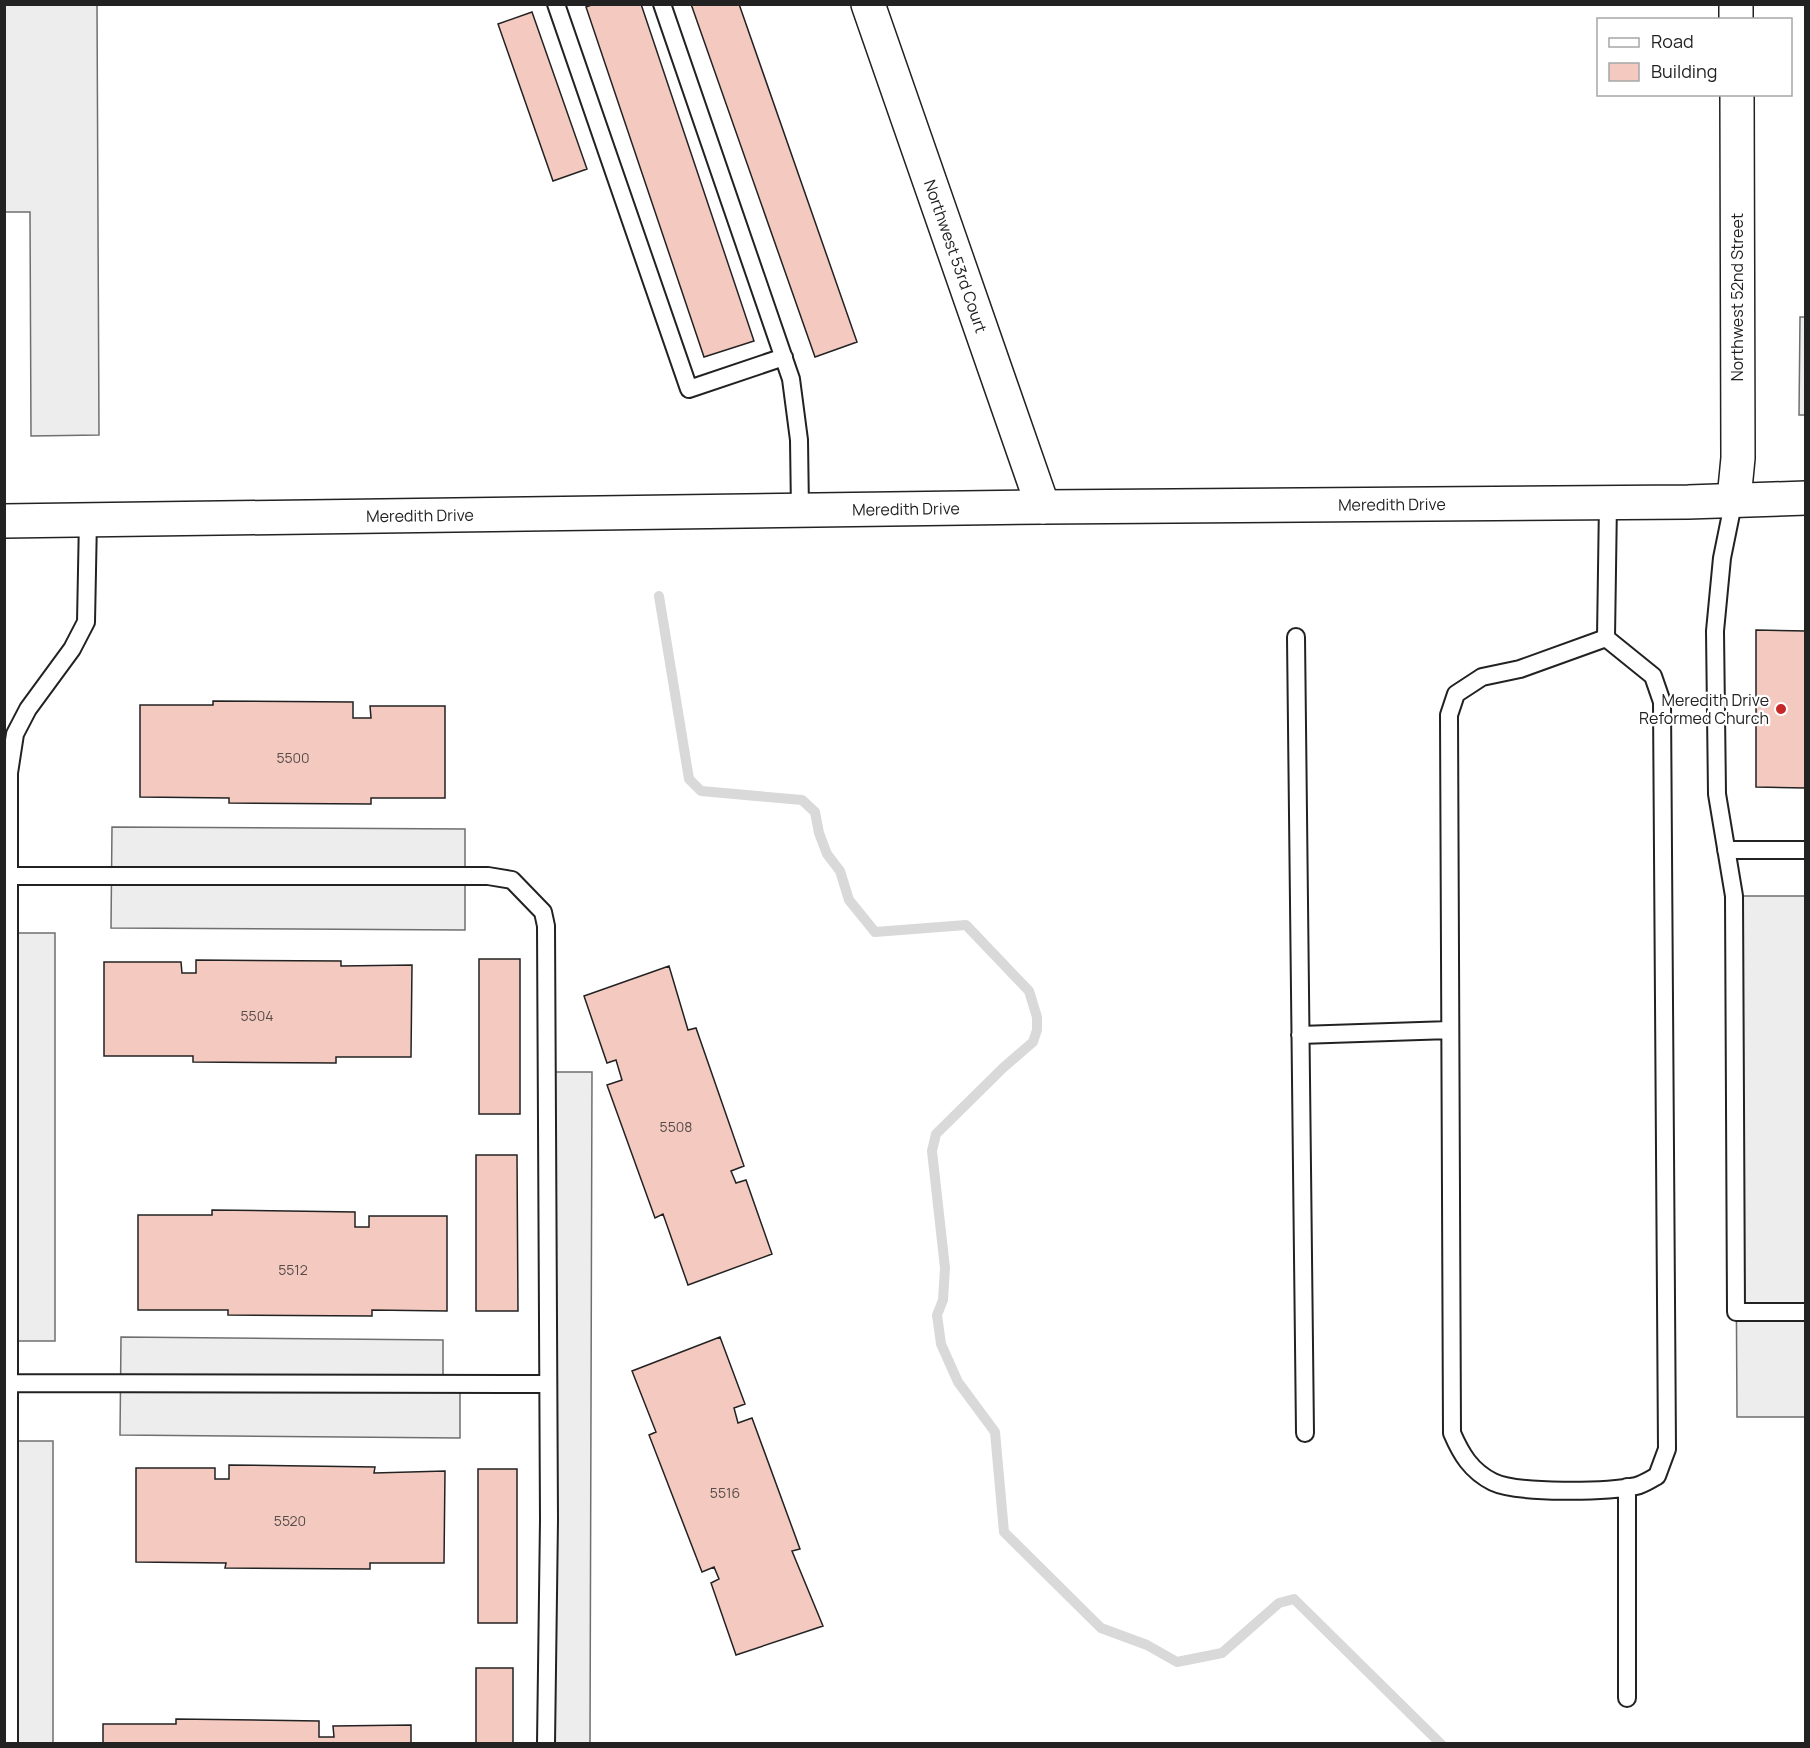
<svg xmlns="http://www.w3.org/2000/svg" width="1810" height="1748" font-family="Manrope,sans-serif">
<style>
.parking{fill:#ededed;stroke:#6f6f6f;stroke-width:1.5}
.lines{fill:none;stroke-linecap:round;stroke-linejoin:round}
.stream{stroke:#d9d9d9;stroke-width:10}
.building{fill:#f3c9c0;stroke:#222;stroke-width:1.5}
.lane-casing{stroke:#222;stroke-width:20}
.street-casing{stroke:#222;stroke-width:36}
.secondary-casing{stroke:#222;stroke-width:36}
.lane{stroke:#fff;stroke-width:16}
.street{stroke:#fff;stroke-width:33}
.secondary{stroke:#fff;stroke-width:33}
.poi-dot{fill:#c62828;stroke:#fff;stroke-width:2}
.labels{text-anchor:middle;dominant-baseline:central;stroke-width:4.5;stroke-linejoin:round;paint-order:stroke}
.number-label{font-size:14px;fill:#564c4a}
.street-label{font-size:16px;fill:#222;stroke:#fff}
.poi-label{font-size:16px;fill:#222;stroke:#fff;text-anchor:end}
</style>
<rect width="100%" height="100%" fill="#fff"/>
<!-- parking -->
<path class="parking" d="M 4,5 L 97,5 L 99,435 L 31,436 L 30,212 L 5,212 Z
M 1800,317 L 1805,317 L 1805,415 L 1799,415 Z
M 112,827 L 465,829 L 465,930 L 111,928 Z
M 1734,896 L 1805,896 L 1805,1417 L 1737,1417 Z
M 9,933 L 55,933 L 55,1341 L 9,1341 Z
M 547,1072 L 592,1072 L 590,1743 L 546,1744 Z
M 121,1337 L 443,1340 L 443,1384 L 460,1384 L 460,1438 L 120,1435 Z
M 9,1441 L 53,1441 L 53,1743 L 9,1744 Z"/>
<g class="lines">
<!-- stream -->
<path class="stream" d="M 659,596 L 689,779 L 701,791 L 802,800 L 815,812 L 819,833 L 827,854 L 840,871 L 849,900 L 875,932 L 966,925 L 1029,991 L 1037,1017 L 1037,1030 L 1033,1042 L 1004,1067 L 936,1134 L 932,1151 L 945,1268 L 943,1300 L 937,1315 L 941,1344 L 958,1382 L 995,1432 L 1004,1532 L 1101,1628 L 1147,1645 L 1177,1662 L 1222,1653 L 1279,1603 L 1294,1599 L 1441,1744"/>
</g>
<!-- building -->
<path class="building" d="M 594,4 L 641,4 L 754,341 L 704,357 L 586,7 Z
M 691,4 L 739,4 L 857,342 L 815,357 Z
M 532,12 L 587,169 L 553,181 L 498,24 Z
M 1756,630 L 1806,631 L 1806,788 L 1756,787 Z
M 213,701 L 353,702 L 353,718 L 371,718 L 370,706 L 445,706 L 445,798 L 371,798 L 371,804 L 229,803 L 229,798 L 140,797 L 140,705 L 213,705 Z
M 479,959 L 520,959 L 520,1114 L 479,1114 Z
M 196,960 L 341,961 L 341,966 L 412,965 L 411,1057 L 336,1057 L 336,1063 L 193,1062 L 193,1056 L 104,1056 L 104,962 L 181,962 L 182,973 L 196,973 Z
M 669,966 L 688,1030 L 696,1028 L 744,1166 L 731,1171 L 736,1183 L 746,1180 L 772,1254 L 688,1285 L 663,1214 L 655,1218 L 607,1085 L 622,1080 L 616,1060 L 607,1063 L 584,996 Z
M 476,1155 L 517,1155 L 518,1311 L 476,1311 Z
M 212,1210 L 355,1212 L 355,1227 L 369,1227 L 369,1216 L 447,1216 L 447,1311 L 372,1310 L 372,1316 L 228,1315 L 228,1310 L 138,1310 L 138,1215 L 212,1215 Z
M 720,1337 L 745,1404 L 734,1408 L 738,1423 L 752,1418 L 800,1549 L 792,1551 L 823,1626 L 736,1655 L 711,1583 L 719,1579 L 714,1567 L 702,1572 L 649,1435 L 656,1432 L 632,1371 Z
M 229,1465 L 375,1467 L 374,1473 L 445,1471 L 444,1563 L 370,1563 L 370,1569 L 225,1568 L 226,1563 L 136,1562 L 136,1468 L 215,1468 L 215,1479 L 229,1479 Z
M 478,1469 L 517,1469 L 517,1623 L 478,1623 Z
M 476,1668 L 513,1668 L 513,1744 L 476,1744 Z
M 176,1719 L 319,1721 L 319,1737 L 334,1737 L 333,1726 L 411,1725 L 411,1744 L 103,1744 L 103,1724 L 176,1724 Z"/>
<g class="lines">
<defs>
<path id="lane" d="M 556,4 L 689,389 L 784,357
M 662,4 L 791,379 L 799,440 L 800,510
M 1734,499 L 1722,558 L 1715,631 L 1717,794 L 1734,896 L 1736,1312 L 1806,1312
M 1296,637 L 1305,1433
M 1606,638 L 1653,676 L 1662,702 L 1667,1449 L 1657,1476 C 1651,1479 1644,1484 1636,1486 C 1608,1492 1518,1494 1493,1482 C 1471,1471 1461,1454 1452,1433 L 1449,715 L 1456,694 L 1482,677 L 1520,669 Z
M 1606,638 L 1608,502
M 1726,850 L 1806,850
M 9,876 L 488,876 L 512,880 L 543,912 L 546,926 L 549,1519 L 546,1744
M 1300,1035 L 1450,1030
M 9,1383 L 548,1384
M 1627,1487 L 1627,1698
M 9,1744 L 9,773 L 15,734 L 28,709 L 72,649 L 86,622 L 88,519"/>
<g id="street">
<path id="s1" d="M 868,4 L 1043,507"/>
<path d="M 1736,4 L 1736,20"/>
<path d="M 1734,499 L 1738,458 L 1737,94"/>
</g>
<g id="secondary">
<path id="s2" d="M 4,521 L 1043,507 L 1688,502 L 1806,498"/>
</g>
</defs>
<!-- lane casing -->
<use href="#lane" class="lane-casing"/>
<!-- street casing -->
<use href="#street" class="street-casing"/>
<!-- secondary casing -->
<use href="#secondary" class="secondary-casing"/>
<!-- lane -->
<use href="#lane" class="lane"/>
<!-- street -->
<use href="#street" class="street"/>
<!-- secondary -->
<use href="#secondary" class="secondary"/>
</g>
<!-- markers -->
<circle class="poi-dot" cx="1781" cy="709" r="6"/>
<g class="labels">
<!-- number labels -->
<g class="number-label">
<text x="293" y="757">5500</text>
<text x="257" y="1015">5504</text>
<text x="676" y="1126">5508</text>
<text x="293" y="1269">5512</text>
<text x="725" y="1492">5516</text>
<text x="290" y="1520">5520</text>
</g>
<!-- street labels -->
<g class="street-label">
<text stroke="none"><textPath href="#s1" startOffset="267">Northwest 53rd Court</textPath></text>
<text transform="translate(1737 297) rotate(-90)">Northwest 52nd Street</text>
<text stroke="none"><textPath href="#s2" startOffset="1388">Meredith Drive</textPath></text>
<text stroke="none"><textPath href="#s2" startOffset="902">Meredith Drive</textPath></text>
<text stroke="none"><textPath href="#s2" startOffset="416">Meredith Drive</textPath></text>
</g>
<!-- poi labels -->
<g class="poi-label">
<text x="1769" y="700">Meredith Drive<tspan x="1769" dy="18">Reformed Church</tspan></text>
</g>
</g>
<!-- border -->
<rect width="1810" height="1748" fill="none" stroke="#222222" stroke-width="12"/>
<!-- legend -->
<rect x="1597" y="18" width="195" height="78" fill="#ffffff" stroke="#a7a7a7" stroke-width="1.5"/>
<rect x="1609" y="38" width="30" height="9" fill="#ffffff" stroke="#a7a7a7" stroke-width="1.5"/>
<text x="1651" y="48" font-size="18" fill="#222222">Road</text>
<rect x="1609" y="63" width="30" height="18" fill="#f3c9c0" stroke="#a7a7a7" stroke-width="1.5"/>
<text x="1651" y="78" font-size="18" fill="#222222">Building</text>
</svg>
